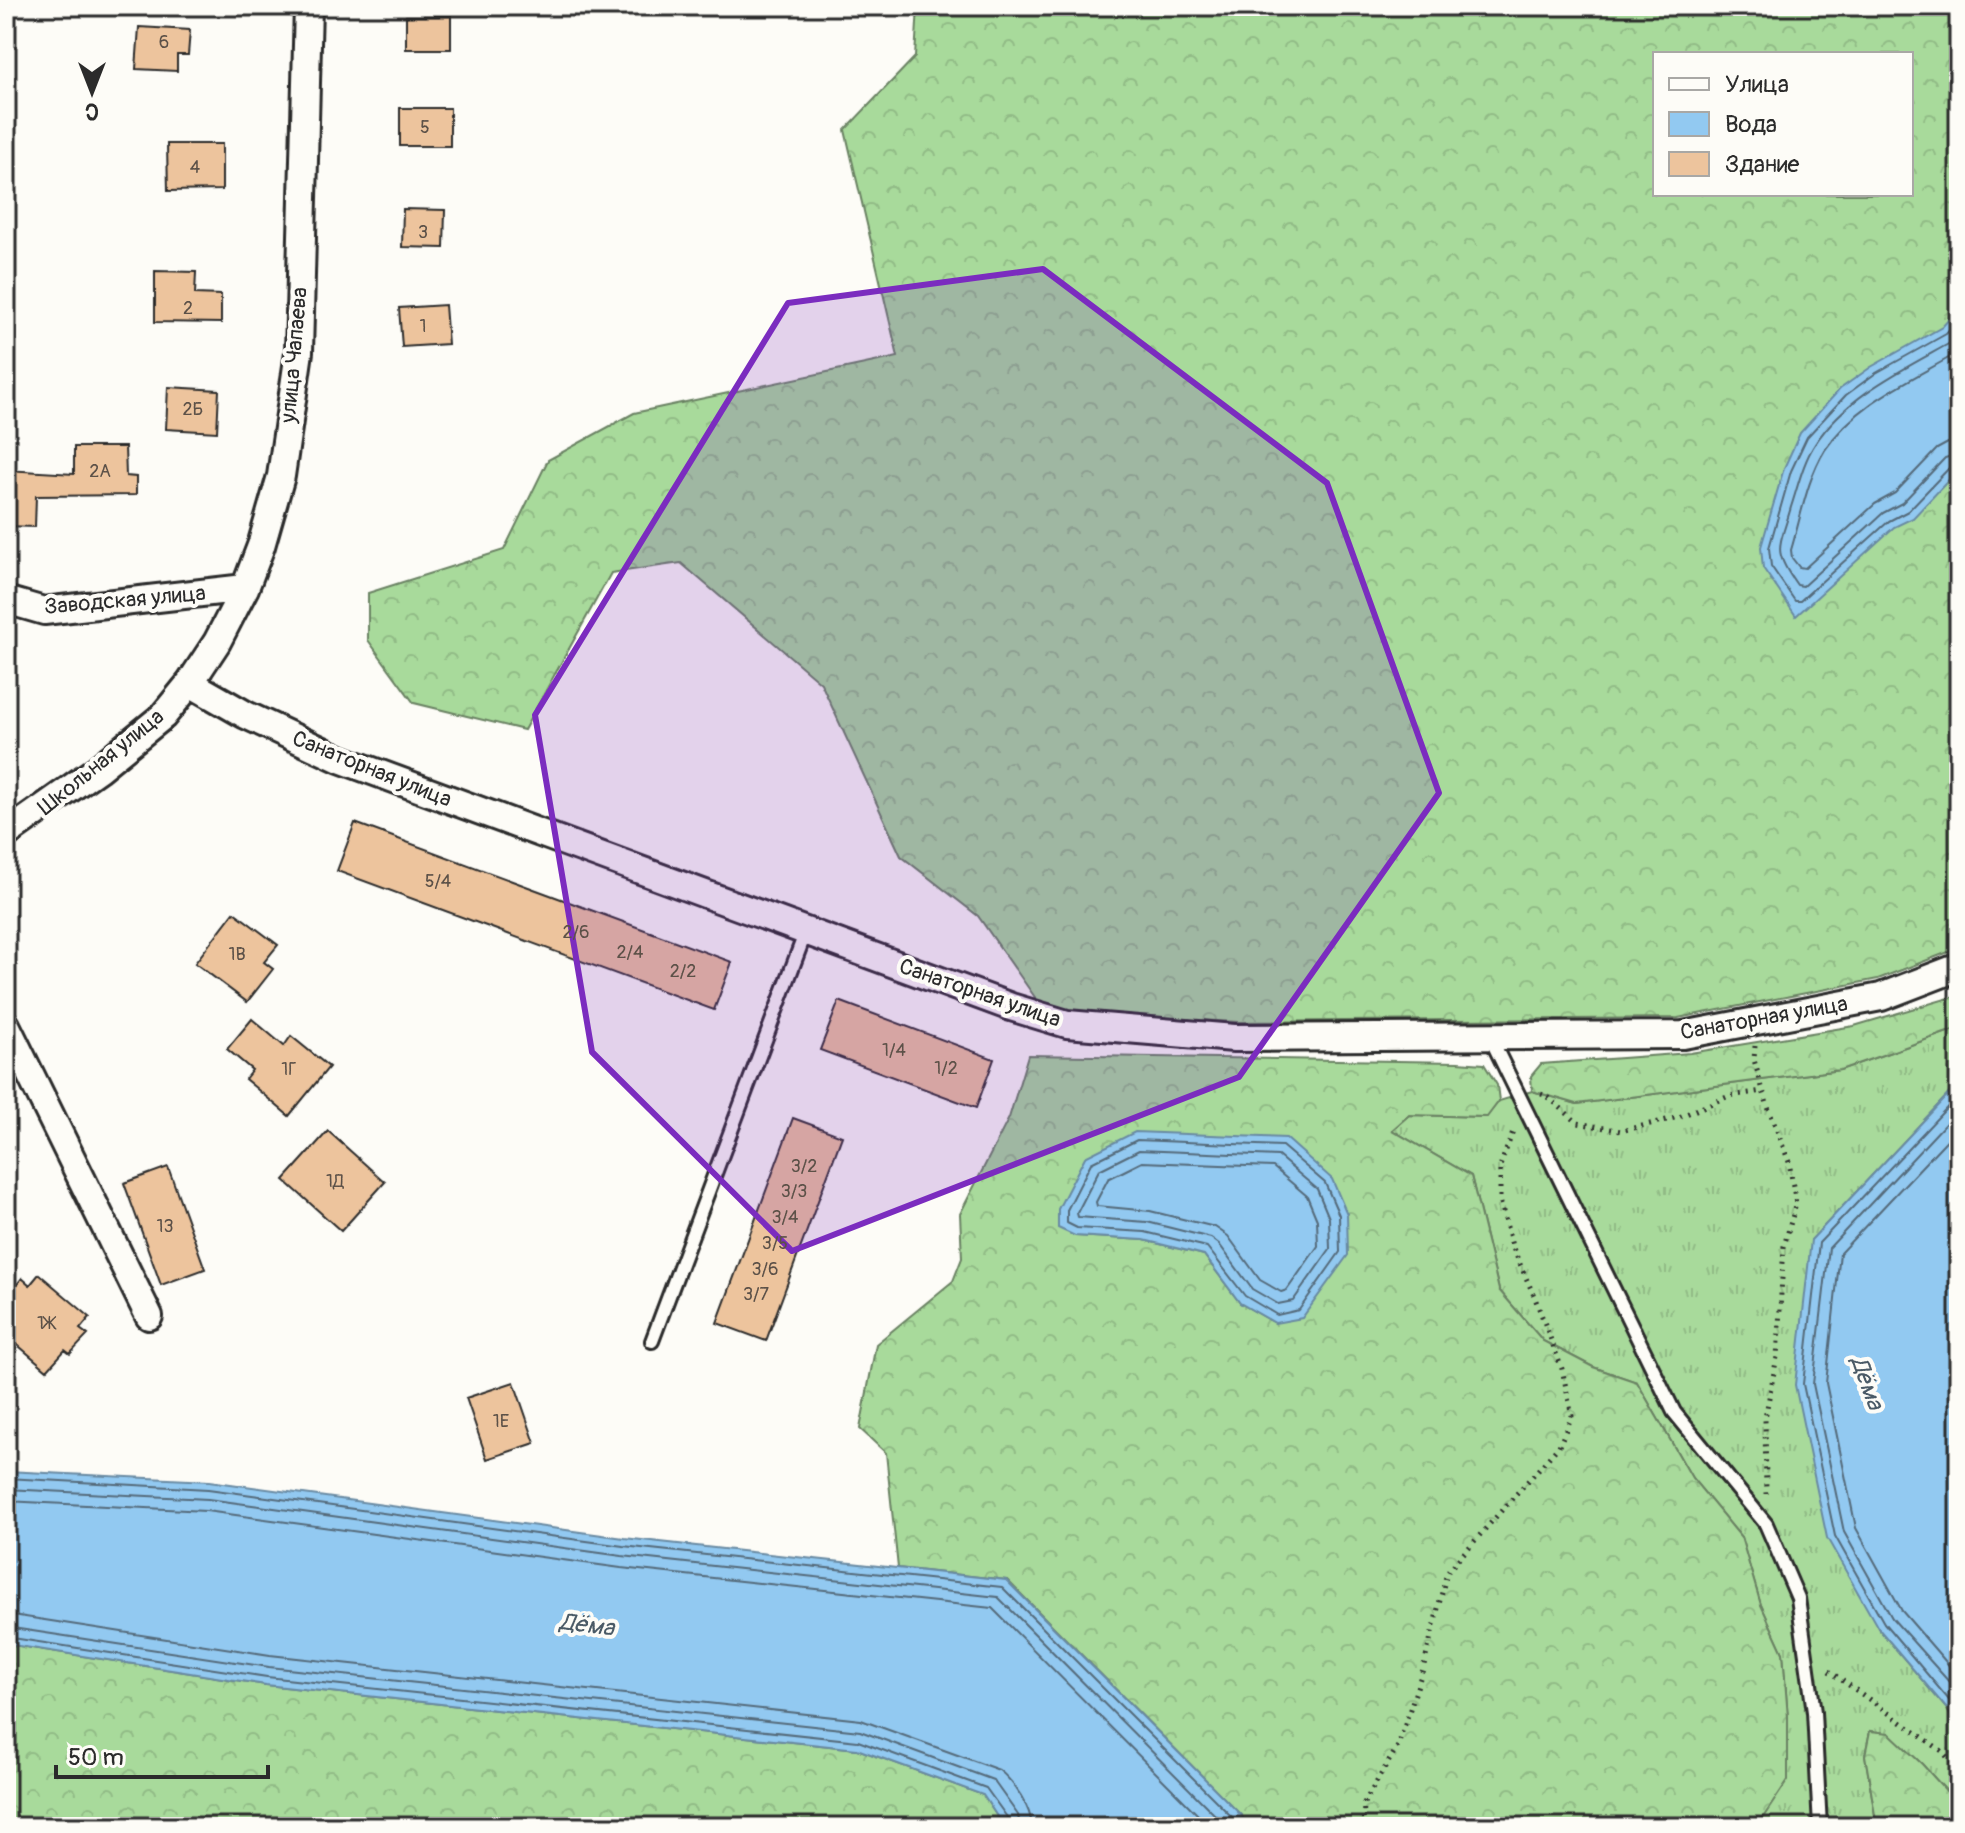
<svg xmlns="http://www.w3.org/2000/svg" width="1965" height="1833" font-family="Pangolin,sans-serif">
<style>
.grass{fill:url(#grass-tufts);stroke:#6a8263;stroke-width:2}
.forest{fill:url(#forest-crowns);stroke:#6a8263;stroke-width:2;fill-rule:evenodd}
.water{fill:#92c9f1;stroke:#698aa2;stroke-width:2}
.lines{fill:none;stroke-linecap:round;stroke-linejoin:round}
.shore{stroke:#546a7a;stroke-width:2}
.building{fill:#edc49d;stroke:#2b2b2b;stroke-width:2}
.lane-casing{stroke:#2b2b2b;stroke-width:18}
.street-casing{stroke:#2b2b2b;stroke-width:32}
.path{stroke:#2b2b2b;stroke-width:5;stroke-dasharray:2 6;stroke-linecap:butt}
.lane{stroke:#fdfcf7;stroke-width:12}
.street{stroke:#fdfcf7;stroke-width:26}
.marked{fill:#7b2cbf;fill-opacity:0.2;stroke:#7b2cbf;stroke-width:6;stroke-linejoin:round}
.labels{text-anchor:middle;dominant-baseline:central;stroke-width:8;stroke-linejoin:round;paint-order:stroke}
.number-label{font-size:18px;fill:#5c5148}
.street-label{font-size:22px;fill:#2b2b2b;stroke:#fdfcf7}
.water-label{font-size:24px;font-style:italic;fill:#4a5a66;stroke:#fdfcf7}
</style>
<defs>
<pattern id="grass-tufts" width="24" height="20" patternUnits="userSpaceOnUse" patternTransform="scale(2)"><rect width="24" height="20" fill="#a8da9b"/><path d="M3 7l-1-3M5 7V3M7 7l1-3M15 17l-1-3M17 17v-4M19 17l1-3" fill="none" stroke="#91bb86"/></pattern>
<pattern id="forest-crowns" width="20" height="18" patternUnits="userSpaceOnUse" patternTransform="scale(2)"><rect width="20" height="18" fill="#a8da9b"/><path d="M2 6a3 3 0 1 1 6 0M12 15a3 3 0 1 1 6 0" fill="none" stroke="#91bb86"/></pattern>
</defs>
<rect width="100%" height="100%" fill="#fdfcf7"/>
<filter id="ink" filterUnits="userSpaceOnUse"><feTurbulence type="fractalNoise" baseFrequency=".0125" numOctaves="2"/><feDisplacementMap in="SourceGraphic" scale="16" xChannelSelector="R" yChannelSelector="G"/><feConvolveMatrix kernelMatrix="1 2 1 2 8 2 1 2 1" color-interpolation-filters="sRGB"/></filter>
<g filter="url(#ink)">
<!-- grass -->
<path class="grass" d="M 1959,1028 L 1959,1083 L 1811,1240 L 1878,1628 L 1946,1708 L 1959,1730 L 1959,1805 L 1922,1764 L 1889,1734 L 1870,1731 L 1865,1755 L 1877,1827 L 1747,1827 L 1764,1816 L 1788,1718 L 1783,1653 L 1761,1605 L 1741,1537 L 1692,1478 L 1637,1382 L 1593,1367 L 1543,1341 L 1499,1290 L 1471,1176 L 1392,1130 L 1409,1115 L 1486,1117 L 1499,1101 L 1532,1091 L 1577,1104 L 1840,1070 Z"/>
<!-- forest -->
<path class="forest" d="M 918,6 L 1959,6 L 1959,948 L 1878,979 L 1678,1018 L 1239,1022 L 1046,1013 L 978,916 L 901,856 L 821,683 L 681,563 L 611,573 L 524,730 L 414,703 L 368,640 L 368,593 L 504,550 L 548,460 L 634,413 L 898,357 L 845,130 L 915,57 ZM 1655,54 L 1911,54 L 1911,194 L 1655,194 Z
M 1959,995 L 1959,1028 L 1840,1070 L 1577,1104 L 1532,1091 L 1531,1076 L 1541,1064 L 1690,1053 L 1854,1026 Z
M 1028,1055 L 1458,1062 L 1484,1064 L 1497,1085 L 1499,1101 L 1487,1117 L 1409,1115 L 1392,1130 L 1471,1176 L 1499,1290 L 1543,1341 L 1593,1367 L 1637,1382 L 1692,1478 L 1741,1537 L 1761,1605 L 1783,1653 L 1788,1718 L 1788,1780 L 1764,1816 L 1747,1827 L 1247,1827 L 1242,1816 L 1007,1580 L 898,1568 L 886,1453 L 860,1429 L 876,1344 L 953,1281 L 962,1258 L 960,1214 L 1009,1118 ZM 1347,1214 L 1275,1323 L 1240,1303 L 1204,1255 L 1144,1240 L 1075,1236 Z
M 6,1644 L 266,1685 L 857,1749 L 983,1795 L 1004,1827 L 6,1827 Z
M 1870,1731 L 1889,1733 L 1922,1764 L 1959,1805 L 1959,1827 L 1877,1827 L 1865,1755 Z"/>
<!-- water -->
<path class="water" d="M 1959,308 L 1959,469 L 1913,518 L 1894,527 L 1796,616 L 1763,568 L 1761,547 L 1784,468 L 1800,433 L 1840,389 L 1871,367 L 1942,327 Z
M 1959,1083 L 1959,1711 L 1946,1708 L 1878,1628 L 1827,1538 L 1795,1385 L 1811,1240 Z
M 1135,1132 L 1286,1138 L 1332,1179 L 1347,1214 L 1348,1255 L 1302,1318 L 1275,1323 L 1240,1303 L 1204,1255 L 1144,1240 L 1075,1236 L 1058,1228 L 1058,1209 L 1085,1157 Z
M 6,1471 L 209,1481 L 624,1538 L 1006,1580 L 1242,1816 L 1247,1827 L 1004,1827 L 983,1795 L 857,1749 L 266,1685 L 6,1644 Z"/>
<g class="lines">
<!-- shore -->
<path class="shore" d="M 1959,320 L 1946,334 L 1876,373 L 1846,395 L 1807,437 L 1791,471 L 1769,548 L 1771,566 L 1795,601 L 1800,601 L 1889,521 L 1908,511 L 1951,466 L 1959,464
M 1959,335 L 1952,342 C 1904,369 1846,396 1815,444 C 1803,462 1798,486 1791,507 C 1780,547 1771,549 1797,585 L 1803,586 L 1883,513 L 1902,503 L 1945,458 L 1959,454
M 1959,352 C 1912,380 1857,402 1825,450 C 1807,479 1801,517 1791,550 L 1792,558 L 1799,567 L 1805,568 L 1875,504 L 1895,493 L 1937,449 L 1948,443 L 1959,442
M 1959,1095 L 1819,1243 L 1803,1384 L 1835,1536 L 1884,1623 L 1949,1700 L 1959,1703
M 1959,1109 L 1829,1248 L 1813,1384 L 1844,1532 L 1892,1618 L 1959,1693
M 1959,1127 L 1840,1253 L 1826,1383 L 1856,1528 L 1902,1611 L 1959,1677
M 1137,1140 L 1282,1146 L 1325,1183 L 1339,1215 L 1340,1252 L 1299,1310 L 1277,1315 L 1245,1296 L 1207,1247 L 1145,1232 L 1077,1228 L 1067,1223 L 1067,1210 L 1091,1163 Z
M 1139,1150 L 1278,1156 L 1317,1189 L 1329,1218 L 1330,1249 L 1293,1301 L 1278,1304 L 1252,1289 L 1219,1244 L 1211,1238 L 1147,1222 L 1078,1217 L 1077,1213 L 1099,1170 Z
M 1142,1162 L 1273,1167 L 1307,1196 L 1317,1220 L 1318,1246 L 1287,1290 L 1281,1292 L 1260,1280 L 1228,1236 L 1215,1227 L 1150,1211 L 1097,1206 L 1096,1202 L 1108,1179 Z
M 6,1478 L 208,1489 L 623,1546 L 1002,1587 L 1235,1820 L 1238,1827
M 6,1489 L 208,1499 L 622,1556 L 998,1597 L 1227,1827
M 6,1501 L 206,1511 L 621,1568 L 992,1608 L 1210,1827
M 6,1614 L 270,1655 L 861,1720 L 999,1770 C 1014,1782 1031,1807 1032,1827
M 6,1627 L 269,1667 L 860,1731 L 993,1780 L 1018,1815 L 1020,1827
M 6,1637 L 267,1677 L 858,1741 L 986,1788 L 1009,1820 L 1010,1827"/>
</g>
<!-- building -->
<path class="building" d="M 406,16 L 451,16 L 451,49 L 406,49 Z
M 139,27 L 190,30 L 188,55 L 177,55 L 177,71 L 136,69 Z
M 400,108 L 450,108 L 450,146 L 400,146 Z
M 167,144 L 222,144 L 222,190 L 168,191 Z
M 403,209 L 445,210 L 444,248 L 402,247 Z
M 155,271 L 196,272 L 195,294 L 221,295 L 221,323 L 155,322 Z
M 445,305 L 448,344 L 402,347 L 399,308 Z
M 168,387 L 219,390 L 217,432 L 166,429 Z
M 74,447 L 125,447 L 126,476 L 136,477 L 136,495 L 36,496 L 35,527 L 6,526 L 6,470 L 74,474 Z
M 355,823 L 732,962 L 714,1010 L 337,871 Z
M 234,912 L 278,945 L 264,962 L 273,969 L 247,1002 L 195,963 Z
M 839,1001 L 994,1059 L 976,1108 L 820,1050 Z
M 252,1019 L 284,1046 L 291,1036 L 329,1067 L 289,1116 L 245,1079 L 252,1070 L 227,1049 Z
M 793,1118 L 842,1136 L 766,1341 L 717,1323 Z
M 328,1131 L 385,1182 L 341,1231 L 284,1180 Z
M 168,1167 L 205,1269 L 161,1285 L 124,1183 Z
M 39,1274 L 90,1317 L 80,1329 L 88,1335 L 70,1354 L 65,1350 L 47,1370 L 6,1335 L 6,1298 L 22,1278 L 30,1285 Z
M 514,1382 L 535,1443 L 487,1459 L 466,1398 Z"/>
<g class="lines">
<defs>
<path id="lane" d="M 1490,1037 L 1674,1412 L 1766,1524 L 1798,1598 L 1814,1712 L 1820,1827
M 652,1341 L 806,931"/>
<path id="street" d="M 6,600 L 44,611 L 245,588
M 190,683 L 246,715 L 340,759 L 1011,1007 L 1067,1024 L 1234,1038 L 1683,1035 L 1881,997 L 1959,967
M 6,834 L 98,769 L 163,716 L 190,683 L 217,642 L 245,588 L 261,546 L 281,476 L 299,352 L 308,6
M 6,1025 L 149,1316"/>
</defs>
<!-- lane casing -->
<use href="#lane" class="lane-casing"/>
<!-- street casing -->
<use href="#street" class="street-casing"/>
<!-- path -->
<path class="path" d="M 1755,1046 L 1754,1060 L 1768,1107 L 1789,1162 L 1796,1204 L 1784,1246 L 1777,1357 L 1765,1418 L 1766,1494
M 1541,1094 L 1547,1096 L 1578,1123 L 1621,1131 L 1679,1117 L 1729,1096 L 1763,1091
M 1829,1671 L 1942,1751 L 1959,1771
M 1363,1827 L 1364,1803 L 1398,1746 L 1423,1669 L 1447,1572 L 1559,1446 L 1572,1416 L 1562,1369 L 1535,1298 L 1512,1246 L 1500,1200 L 1500,1166 L 1514,1129"/>
<!-- lane -->
<use href="#lane" class="lane"/>
<!-- street -->
<use href="#street" class="street"/>
</g>
</g>
<!-- marked area -->
<path class="marked" d="M 1043,269 L 1327,483 L 1439,793 L 1239,1077 L 792,1251 L 592,1052 L 535,715 L 788,303 Z"/>
<g class="labels">
<!-- number labels -->
<g class="number-label">
<text x="164" y="42">6</text>
<text x="425" y="127">5</text>
<text x="195" y="167">4</text>
<text x="423" y="232">3</text>
<text x="188" y="308">2</text>
<text x="423" y="326">1</text>
<text x="193" y="409">2Б</text>
<text x="100" y="471">2А</text>
<text x="438" y="881">5/4</text>
<text x="576" y="932">2/6</text>
<text x="630" y="952">2/4</text>
<text x="237" y="954">1В</text>
<text x="683" y="971">2/2</text>
<text x="894" y="1050">1/4</text>
<text x="946" y="1068">1/2</text>
<text x="289" y="1069">1Г</text>
<text x="804" y="1166">3/2</text>
<text x="335" y="1181">1Д</text>
<text x="794" y="1191">3/3</text>
<text x="785" y="1217">3/4</text>
<text x="165" y="1226">13</text>
<text x="775" y="1243">3/5</text>
<text x="765" y="1269">3/6</text>
<text x="756" y="1294">3/7</text>
<text x="46" y="1323">1Ж</text>
<text x="501" y="1421">1Е</text>
</g>
<!-- street labels -->
<g class="street-label">
<text transform="translate(294 355) rotate(-85)">улица Чапаева</text>
<text transform="translate(125 600) rotate(-5)">Заводская улица</text>
<text transform="translate(101 762) rotate(-39)">Школьная улица</text>
<text transform="translate(372 769) rotate(22)">Санаторная улица</text>
<text transform="translate(980 993) rotate(19)">Санаторная улица</text>
<text transform="translate(1764 1018) rotate(-10)">Санаторная улица</text>
</g>
<!-- water labels -->
<g class="water-label">
<text transform="translate(1867 1383) rotate(70)">Дёма</text>
<text transform="translate(587 1625) rotate(7)">Дёма</text>
</g>
</g>
<!-- margin -->
<rect width="1965" height="1833" fill="none" stroke="#fdfcf7" stroke-width="32"/>
<rect x="16" y="16" width="1933" height="1801" fill="none" stroke="#2b2b2b" stroke-width="3" filter="url(#ink)"/>
<!-- legend -->
<rect x="1653" y="52" width="260" height="144" fill="#fdfcf7" stroke="#a9a8a5" stroke-width="2"/>
<rect x="1669" y="78" width="40" height="12" fill="#fdfcf7" stroke="#a9a8a5" stroke-width="2"/>
<text x="1725" y="92" font-size="24" fill="#2b2b2b">Улица</text>
<rect x="1669" y="112" width="40" height="24" fill="#92c9f1" stroke="#a9a8a5" stroke-width="2"/>
<text x="1725" y="132" font-size="24" fill="#2b2b2b">Вода</text>
<rect x="1669" y="152" width="40" height="24" fill="#edc49d" stroke="#a9a8a5" stroke-width="2"/>
<text x="1725" y="172" font-size="24" fill="#2b2b2b">Здание</text>
<!-- north arrow -->
<g transform="translate(92 92) rotate(180)" stroke="#fdfcf7" stroke-width="6" paint-order="stroke">
<path d="M0-6L14 30L0 20L-14 30Z" fill="#2b2b2b"/>
<text y="-12" font-size="22" font-weight="bold" text-anchor="middle" fill="#2b2b2b">С</text>
</g>
<!-- scale -->
<path d="M56 1765v12h212v-12" fill="none" stroke="#2b2b2b" stroke-width="4"/>
<text x="68" y="1765" font-size="24" fill="#2b2b2b" stroke="#fdfcf7" stroke-width="6" paint-order="stroke">50 m</text>
</svg>
